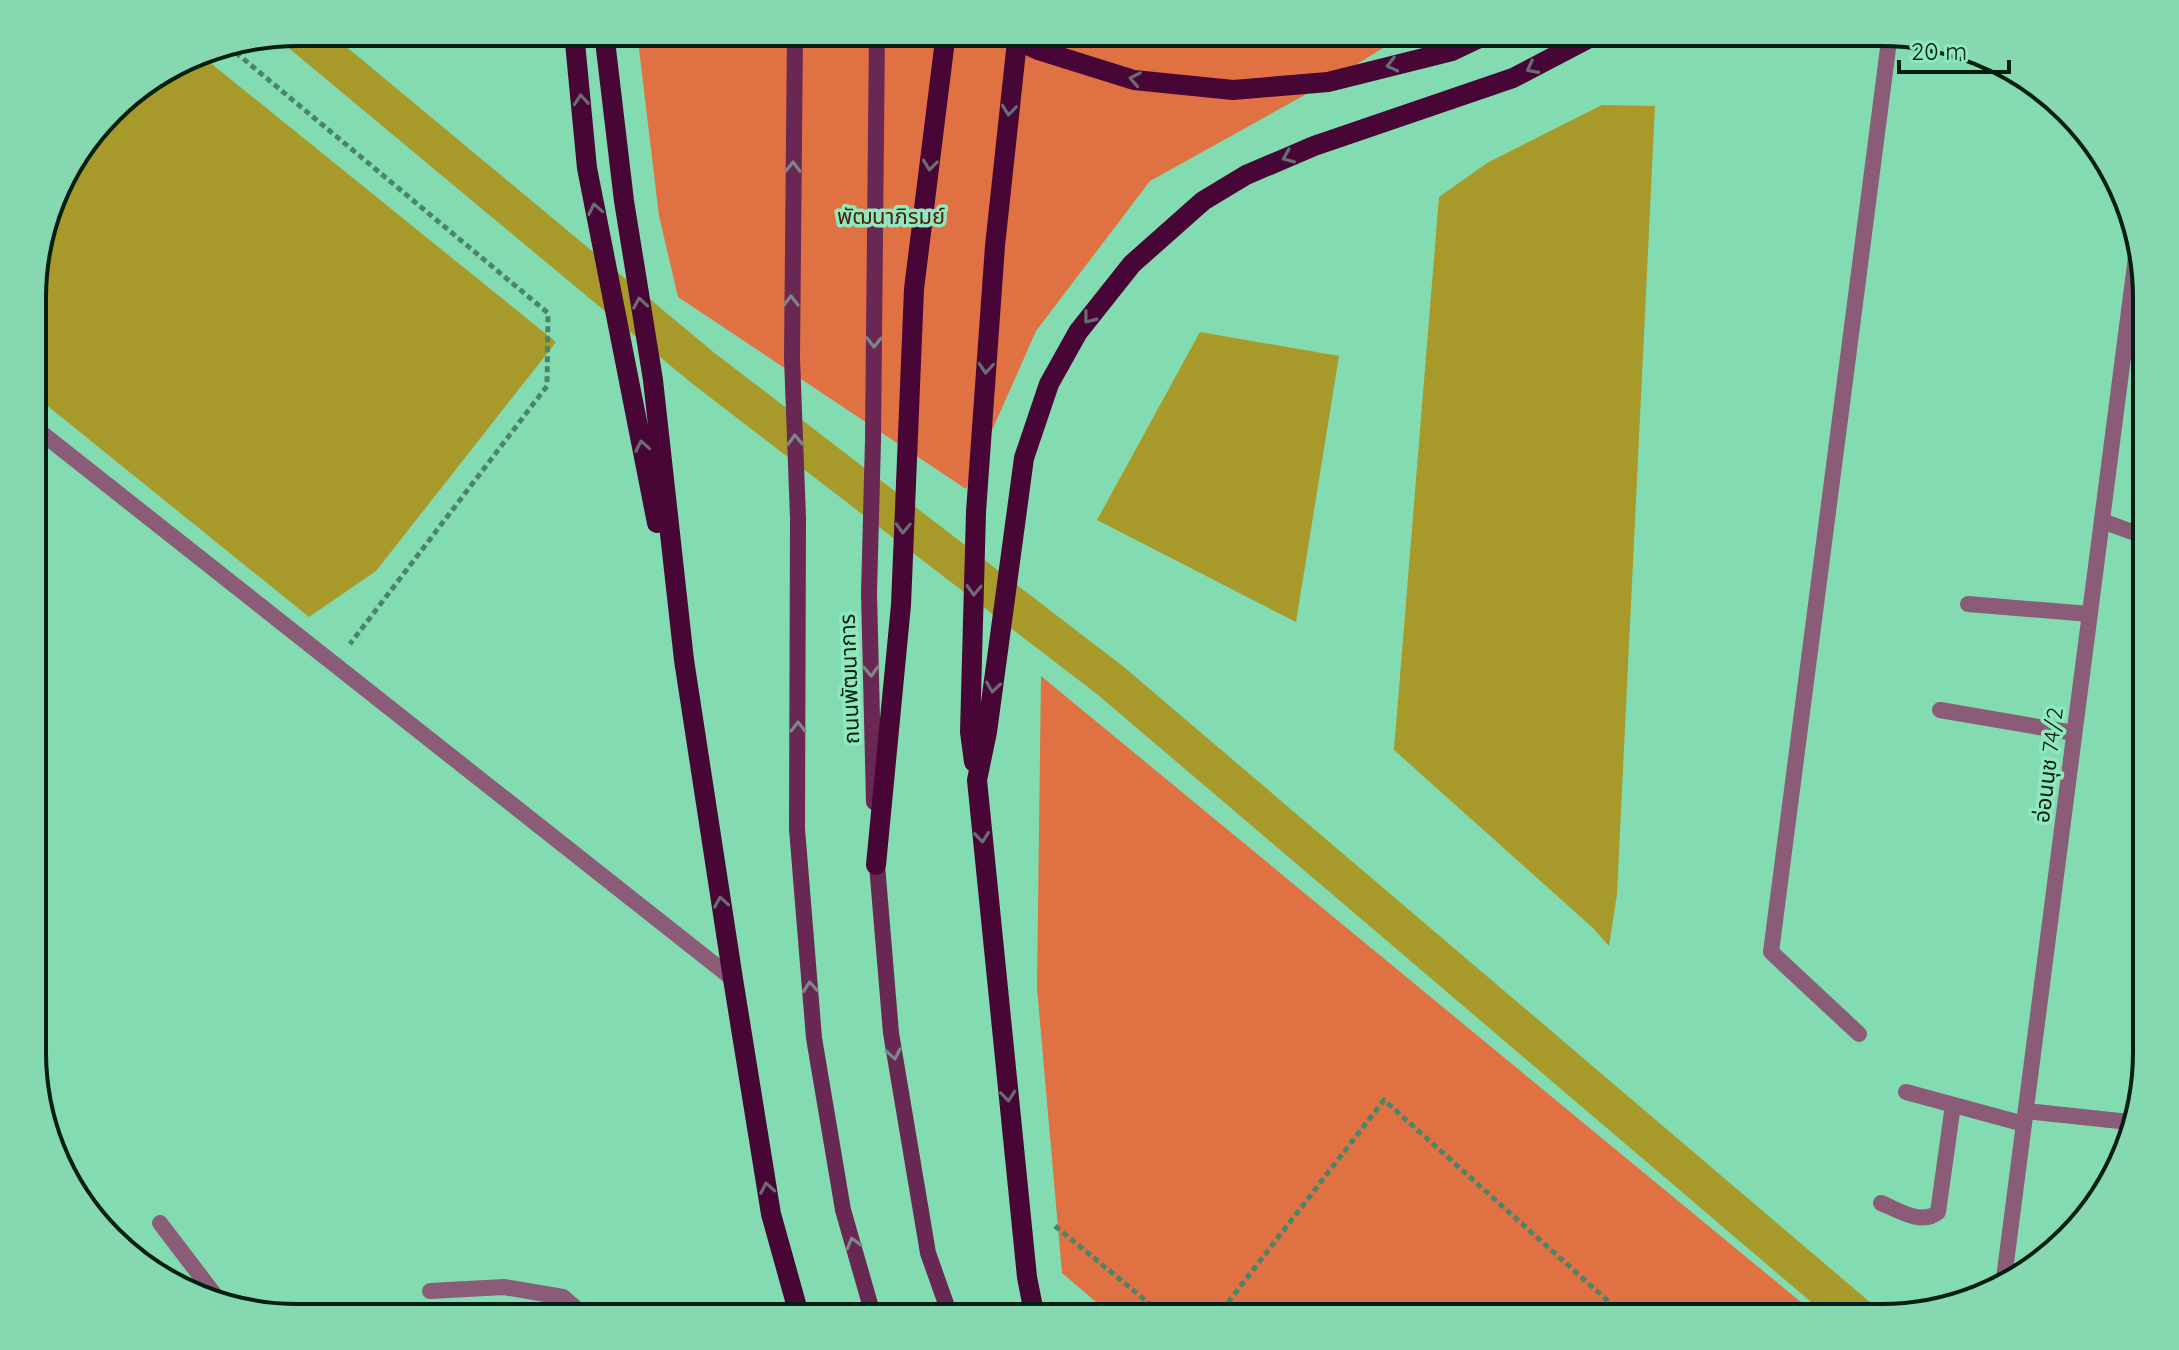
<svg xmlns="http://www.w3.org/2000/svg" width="2179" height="1350" font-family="Quicksand,'Noto Sans Thai',sans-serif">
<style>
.green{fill:#e07142}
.water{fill:#a79a2b}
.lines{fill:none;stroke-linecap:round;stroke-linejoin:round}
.canal{stroke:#a79a2b;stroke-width:38}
.path{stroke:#498569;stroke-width:5;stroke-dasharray:6 4;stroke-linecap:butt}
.service{stroke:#8a5c78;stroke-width:16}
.minor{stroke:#8a5c78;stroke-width:16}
.secondary{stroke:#692753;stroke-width:16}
.primary{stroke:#480636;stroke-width:20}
.primary-bridge{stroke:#480636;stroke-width:20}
.oneway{stroke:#686c73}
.oneway2{stroke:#7c8888}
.labels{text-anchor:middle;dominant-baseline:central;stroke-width:7;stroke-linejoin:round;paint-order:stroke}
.park-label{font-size:22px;fill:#4e200c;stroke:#90e8be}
.street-label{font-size:22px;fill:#031e13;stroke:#90e8be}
.rim{fill:none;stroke:#031e13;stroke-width:4}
</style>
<rect width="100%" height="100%" fill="#83dbb1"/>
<!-- green -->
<path class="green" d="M 637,32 L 1409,32 L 1328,82 L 1150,181 L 1036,331 L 966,489 L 678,297 L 659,216 Z
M 1041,676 L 1819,1317 L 1115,1318 L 1062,1273 L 1037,988 Z"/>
<!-- water -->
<path class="water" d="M 197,52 L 556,342 L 376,571 L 309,617 L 34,395 L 34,263 L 60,180 L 122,98 Z
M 1602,105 L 1655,106 L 1617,894 L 1609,946 L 1593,928 L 1394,750 L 1439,197 L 1487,163 Z
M 1200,332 L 1339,356 L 1296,622 L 1097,520 Z"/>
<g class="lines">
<!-- canal -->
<path class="canal" d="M 299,32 L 703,368 L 1111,681 L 1858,1317"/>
<!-- path -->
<path class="path" d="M 228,46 L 548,313 L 547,386 L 350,644
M 1055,1226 L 1167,1318
M 1216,1318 L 1384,1100 L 1627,1318"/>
<!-- service -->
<path class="service" d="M 34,427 L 733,979
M 2102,521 L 2146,537
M 1968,604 L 2090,614
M 1940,710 L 2074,733
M 1859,1034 L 1771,952 L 1890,33
M 1906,1092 L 2024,1124
M 1881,1203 C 1898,1210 1922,1226 1938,1212 L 1953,1105
M 160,1223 L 224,1307
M 430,1291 L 504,1287 L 563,1297 L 587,1318"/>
<!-- minor -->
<path class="minor" d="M 2026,1111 L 2129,1122
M 2003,1286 L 2137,249"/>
<!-- secondary -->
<path class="secondary" d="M 795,32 L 792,358 L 798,518 L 797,829 L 814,1038 L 843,1210 L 874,1318
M 874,802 L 869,593 L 873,440 L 877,32
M 876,853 L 891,1033 L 928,1253 L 951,1318"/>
<!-- primary -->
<path class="primary" d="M 574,32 L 587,168 L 657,523
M 604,32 L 624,201 L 653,380 L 684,660 L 733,979 L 771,1214 L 800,1318
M 974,762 L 970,732 L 976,512 L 995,246 L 1018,32
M 876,865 L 901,605 L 914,289 L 946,32
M 1035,1318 L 1027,1277 L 977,780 L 987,732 L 1024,458 L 1049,384 L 1078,332 L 1132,264 L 1203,201 L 1246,175 L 1314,146 L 1513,78 L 1601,32"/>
<!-- primary-bridge -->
<path class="primary-bridge" d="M 999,32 L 1038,50 L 1134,80 L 1233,90 L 1328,82 L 1452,51 L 1492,32"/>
</g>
<!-- one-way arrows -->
<defs><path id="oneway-chevron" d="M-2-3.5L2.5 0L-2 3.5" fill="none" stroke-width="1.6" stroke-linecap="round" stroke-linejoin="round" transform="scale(2)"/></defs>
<g class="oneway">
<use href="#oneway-chevron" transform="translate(1392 65) rotate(166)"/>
<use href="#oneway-chevron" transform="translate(1532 68) rotate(152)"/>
<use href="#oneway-chevron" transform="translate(1135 79) rotate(-169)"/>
<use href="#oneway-chevron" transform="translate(581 100) rotate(-95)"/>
<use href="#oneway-chevron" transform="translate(1009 110) rotate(96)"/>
<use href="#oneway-chevron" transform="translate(1288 157) rotate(157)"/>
<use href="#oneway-chevron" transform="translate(930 165) rotate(97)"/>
<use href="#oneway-chevron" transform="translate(595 209) rotate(-101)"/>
<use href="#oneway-chevron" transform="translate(640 303) rotate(-99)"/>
<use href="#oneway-chevron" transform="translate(1089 318) rotate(128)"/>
<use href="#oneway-chevron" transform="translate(986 368) rotate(94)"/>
<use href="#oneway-chevron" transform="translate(642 446) rotate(-101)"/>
<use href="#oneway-chevron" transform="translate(903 528) rotate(92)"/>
<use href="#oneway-chevron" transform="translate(974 590) rotate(92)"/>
<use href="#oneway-chevron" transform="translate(993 687) rotate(98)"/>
<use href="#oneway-chevron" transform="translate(982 837) rotate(85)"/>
<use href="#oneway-chevron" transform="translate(721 902) rotate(-99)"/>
<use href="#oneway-chevron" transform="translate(1008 1096) rotate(84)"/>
<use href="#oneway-chevron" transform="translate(767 1188) rotate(-100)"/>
</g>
<g class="oneway2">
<use href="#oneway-chevron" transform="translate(793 167) rotate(-89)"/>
<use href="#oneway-chevron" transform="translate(791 301) rotate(-90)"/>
<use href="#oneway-chevron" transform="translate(874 342) rotate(91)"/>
<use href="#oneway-chevron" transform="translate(795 440) rotate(-92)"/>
<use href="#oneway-chevron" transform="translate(871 671) rotate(88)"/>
<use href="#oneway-chevron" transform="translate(798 727) rotate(-90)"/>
<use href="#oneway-chevron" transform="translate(810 987) rotate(-95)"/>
<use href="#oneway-chevron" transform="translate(894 1054) rotate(80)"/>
<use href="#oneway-chevron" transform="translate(853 1243) rotate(-106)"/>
</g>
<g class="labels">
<!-- park labels -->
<g class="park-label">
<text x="891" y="216">พัฒนาภิรมย์</text>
</g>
<!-- street labels -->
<g class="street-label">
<text transform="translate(849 679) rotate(-92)">ถนนพัฒนาการ</text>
<text transform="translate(2048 765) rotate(-83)">อ่อนนุช 74/2</text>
</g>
</g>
<!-- crop -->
<path d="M0 0H2179V1350H0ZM298 46H1881A252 252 0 0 1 2133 298V1052A252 252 0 0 1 1881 1304H298A252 252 0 0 1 46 1052V298A252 252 0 0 1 298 46Z" fill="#85d8b0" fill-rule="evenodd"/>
<path class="rim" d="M298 46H1881A252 252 0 0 1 2133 298V1052A252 252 0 0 1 1881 1304H298A252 252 0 0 1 46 1052V298A252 252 0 0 1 298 46Z"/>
<!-- scale -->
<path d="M1899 60v12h110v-12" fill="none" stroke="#031e13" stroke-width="4"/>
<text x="1911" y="60" font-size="24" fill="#031e13" stroke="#90e8be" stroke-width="6" paint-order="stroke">20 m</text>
</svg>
